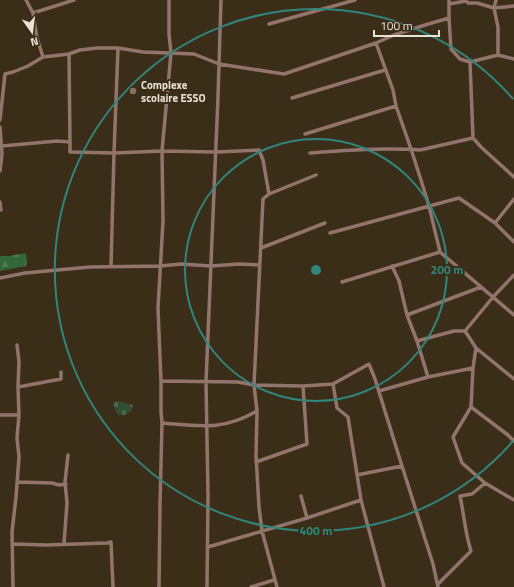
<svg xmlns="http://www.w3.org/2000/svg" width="514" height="587" font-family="'Titillium Web',sans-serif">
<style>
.forest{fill:url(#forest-firs)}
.cemetery{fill:url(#cemetery-stones)}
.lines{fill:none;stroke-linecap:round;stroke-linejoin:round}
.street{stroke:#92746c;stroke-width:3.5}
.ring{fill:none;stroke:#30867d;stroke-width:2}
.education-dot{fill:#8d6e63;stroke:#3a2e18;stroke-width:1.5}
.labels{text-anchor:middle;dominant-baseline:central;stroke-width:4;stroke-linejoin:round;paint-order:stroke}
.poi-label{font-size:11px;font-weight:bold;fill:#eae2d5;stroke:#3a2e18;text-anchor:start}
.centre{fill:#30867d;stroke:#3a2e18;stroke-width:2}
.ring-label{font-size:12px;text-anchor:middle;font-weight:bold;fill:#30867d;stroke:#3a2e18;stroke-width:4;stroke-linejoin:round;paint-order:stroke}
</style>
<defs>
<pattern id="forest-firs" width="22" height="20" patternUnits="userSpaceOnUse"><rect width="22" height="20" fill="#33663a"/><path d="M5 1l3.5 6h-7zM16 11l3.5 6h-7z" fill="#517c56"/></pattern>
<pattern id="cemetery-stones" width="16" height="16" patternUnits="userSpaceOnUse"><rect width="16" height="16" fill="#304f33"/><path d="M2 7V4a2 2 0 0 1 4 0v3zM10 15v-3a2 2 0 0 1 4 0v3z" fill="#4e6850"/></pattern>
</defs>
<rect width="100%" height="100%" fill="#3a2e18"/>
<!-- forest -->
<path class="forest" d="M 26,253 L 27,261 L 26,266 L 0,271 L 0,256 L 9,256 Z"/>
<!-- cemetery -->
<path class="cemetery" d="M 117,401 L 133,405 L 132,410 L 125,415 L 118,415 L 114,407 L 113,403 Z"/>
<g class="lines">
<!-- street -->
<path class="street" d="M 26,0 L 33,13 L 37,38 L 43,57
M 449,0 L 449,18 L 451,49 L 460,59 L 470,62 L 498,55 L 514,59
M 496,0 L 494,8 L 498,27 L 498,55
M 449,4 L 466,1 L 468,3 L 477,3 L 494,8 L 514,6
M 33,13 L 74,0
M 269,24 L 355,0
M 376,43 L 393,90 L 396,106 L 411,149 L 420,177 L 429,206 L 440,252 L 514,315
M 69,54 L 70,142
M 470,62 L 473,138
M 292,98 L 385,70
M 0,120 L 5,74 L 13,72 L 28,66 L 43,57 L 69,54 L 80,50 L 97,48 L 118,48 L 143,52 L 194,54 L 219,64 L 284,74 L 376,43 L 394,35 L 425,25 L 449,18
M 0,127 L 2,154 L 0,171
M 305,134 L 396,106
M 2,146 L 57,141 L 70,142 L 70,152 L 114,153 L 162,151 L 216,152 L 259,150 L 263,160 L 269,194
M 310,153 C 336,151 362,149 388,149 C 399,149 409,149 420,150 L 473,138 L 481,147 L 514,177
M 0,202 L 1,210
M 495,223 L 514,199
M 330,233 L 459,198 L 495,223 L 514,242
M 261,248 L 325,223
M 392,266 L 399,281 L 407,315 L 417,341 L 454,331 L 465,331 L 493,297 L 514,275
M 111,267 L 114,153 L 118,48
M 0,278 L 25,273 L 90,267 L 160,266 L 181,264 L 211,266 L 239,264 L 260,265
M 342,282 L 440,252
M 407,315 L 481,287
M 465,331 L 476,348 L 514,379
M 417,341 L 428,377
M 17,345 L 19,362 L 18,387
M 476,348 L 473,368 L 471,407 L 508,435 L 514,441
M 161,381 L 238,382 L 254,385 L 303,386 L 333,384 L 369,364 L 375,379 L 402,466 L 433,564 L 438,587
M 333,384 L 337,408 L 348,417 L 361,500 L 384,587
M 379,391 L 428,377 L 473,368
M 0,415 L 19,415
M 162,423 C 200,426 223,431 257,411
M 256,462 L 307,444 L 303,386
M 357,475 L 402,466
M 18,482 L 52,483 L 59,485 L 66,484
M 485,483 L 514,500
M 301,496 L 307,518
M 12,544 L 46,545 L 107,543 L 111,542 L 113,587
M 64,544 L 67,503 L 65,482 L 68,455
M 208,547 L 307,518 L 361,500
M 438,584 L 471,551 C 465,533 464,514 460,496 L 472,494 L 485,483 L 462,463 L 453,437 L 471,407
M 13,587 L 12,532 L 16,497 L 19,457 L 17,438 L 19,415 L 18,387 L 61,379 L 61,372
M 159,587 L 160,504 L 162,423 L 161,411 L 161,381 L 158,308 L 163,221 L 162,151 L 171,53 L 169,34 L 169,0
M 207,587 L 208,495 L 206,382 L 218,97 L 221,0
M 251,587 L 274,580
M 277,587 L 262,531 L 259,507 L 256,455 L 257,411 L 254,385 L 263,199 L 269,194 L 316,175"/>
</g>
<!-- distance rings -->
<g class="ring">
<circle cx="316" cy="270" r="131"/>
<path d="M513 441A261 261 0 1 1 513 99"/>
</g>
<!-- markers -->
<circle class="education-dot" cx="133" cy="91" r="4"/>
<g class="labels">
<!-- poi labels -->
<g class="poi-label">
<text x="141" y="85">Complexe<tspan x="141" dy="13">scolaire ESSO</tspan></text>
</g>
</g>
<circle cx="316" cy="270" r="6" class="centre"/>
<g class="ring-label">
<text x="447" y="274">200 m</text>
<text x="316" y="535">400 m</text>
</g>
<!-- north arrow -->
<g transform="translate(32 32) rotate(166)" stroke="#3a2e18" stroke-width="3" paint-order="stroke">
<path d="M0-3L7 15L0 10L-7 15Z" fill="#eae2d5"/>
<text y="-6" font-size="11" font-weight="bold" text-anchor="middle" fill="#eae2d5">N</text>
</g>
<!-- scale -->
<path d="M374 30v6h65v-6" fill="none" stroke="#eae2d5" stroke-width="2"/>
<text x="380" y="30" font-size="12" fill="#eae2d5" stroke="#3a2e18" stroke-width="3" paint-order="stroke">100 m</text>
</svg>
